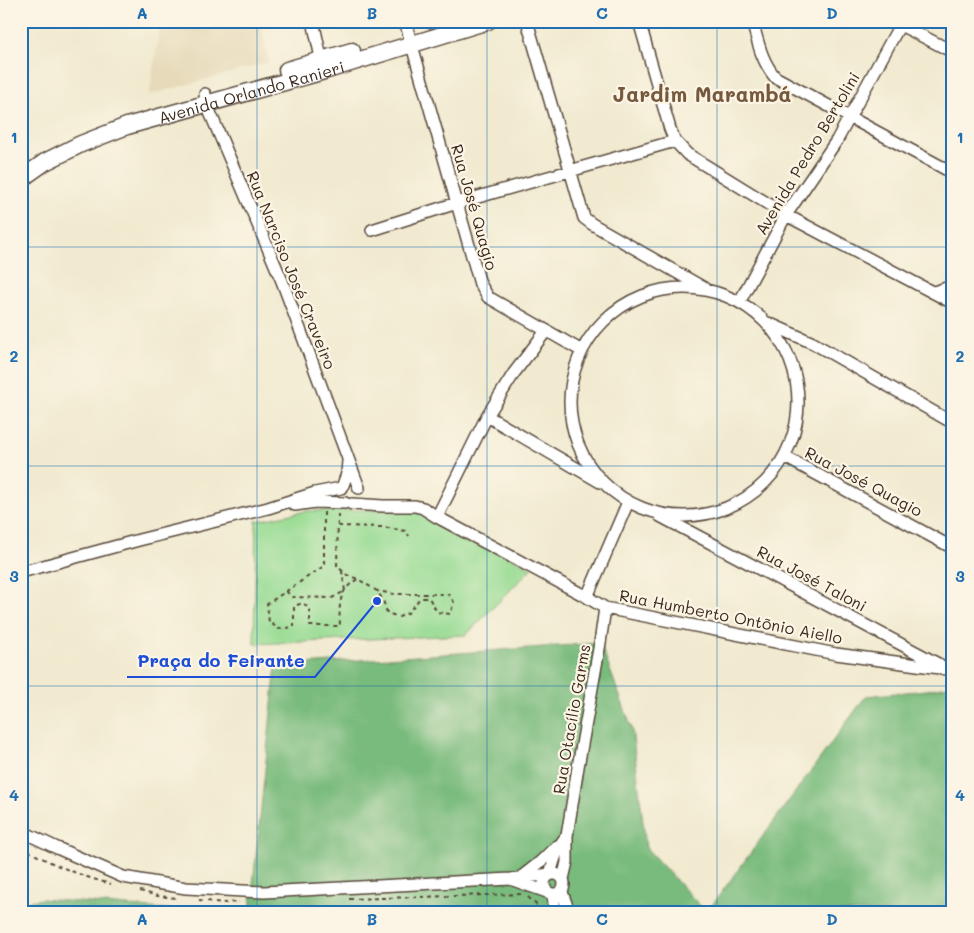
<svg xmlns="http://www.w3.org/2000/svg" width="974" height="933" font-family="Mali,sans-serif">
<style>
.built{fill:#e6daba}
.green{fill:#97db93;stroke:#698258}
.forest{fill:#79bb7d;stroke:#5a724e}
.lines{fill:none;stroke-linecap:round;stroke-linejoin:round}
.minor-casing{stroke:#564739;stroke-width:14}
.secondary-casing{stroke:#564739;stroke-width:19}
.path{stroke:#564739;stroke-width:2;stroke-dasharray:4 4;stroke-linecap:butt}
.minor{stroke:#fff;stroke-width:11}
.secondary{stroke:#fff;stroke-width:16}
.grid{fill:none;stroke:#1f6fb2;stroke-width:1;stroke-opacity:0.55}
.labels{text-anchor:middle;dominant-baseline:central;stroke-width:4.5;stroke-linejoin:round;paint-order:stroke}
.street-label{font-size:16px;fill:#3b2a1e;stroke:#fcf5e5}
.district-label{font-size:21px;font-weight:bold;fill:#76583c;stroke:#fcf5e5}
.leader{fill:none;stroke:#1d4ed8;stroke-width:2}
.callout-dot{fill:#1d4ed8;stroke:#fcf5e5;stroke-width:2}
.callout-label{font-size:18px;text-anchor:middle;font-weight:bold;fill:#1d4ed8;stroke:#fcf5e5;stroke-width:4.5;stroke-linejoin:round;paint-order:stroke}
.neatline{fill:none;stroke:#1f6fb2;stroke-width:2}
.grid-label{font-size:16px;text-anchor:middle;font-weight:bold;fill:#1f6fb2}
</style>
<rect width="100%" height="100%" fill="#fcf5e5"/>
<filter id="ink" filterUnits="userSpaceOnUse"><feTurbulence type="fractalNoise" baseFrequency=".02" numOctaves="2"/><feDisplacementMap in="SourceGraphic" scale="10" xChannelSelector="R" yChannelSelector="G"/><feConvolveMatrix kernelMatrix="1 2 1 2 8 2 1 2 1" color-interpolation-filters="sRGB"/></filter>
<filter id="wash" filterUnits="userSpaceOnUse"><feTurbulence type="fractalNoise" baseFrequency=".0096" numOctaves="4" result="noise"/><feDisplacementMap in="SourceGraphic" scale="20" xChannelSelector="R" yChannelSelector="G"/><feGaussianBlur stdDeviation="1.12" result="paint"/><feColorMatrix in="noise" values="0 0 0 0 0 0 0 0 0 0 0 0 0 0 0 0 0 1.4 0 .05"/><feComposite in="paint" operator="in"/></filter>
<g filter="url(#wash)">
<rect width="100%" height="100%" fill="#f1ead0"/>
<!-- built -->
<path class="built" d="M 161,21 L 257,22 L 257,27 L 261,27 L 270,62 L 149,95 Z"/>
<!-- green -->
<path class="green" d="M 376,510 L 421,513 L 532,568 L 466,635 L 254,644 L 256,521 L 307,511 Z"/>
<!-- forest -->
<path class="forest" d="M 600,643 L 632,729 L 646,848 L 706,912 L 250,912 L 276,666 Z
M 953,685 L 953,912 L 707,912 L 866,696 L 927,690 Z
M 42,899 L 201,912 L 21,912 L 21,902 Z"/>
</g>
<g filter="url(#ink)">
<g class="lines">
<defs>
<path id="minor" d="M 313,21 L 323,67
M 405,21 L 480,284 L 488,297 L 582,351
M 527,21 L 584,218 L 592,224 L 704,288
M 639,21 L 670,129 L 675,141 L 687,154 L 786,215 L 953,303
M 752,21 C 758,42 761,60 775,77 L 953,173
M 893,21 L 953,52
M 205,94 L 206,103 L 282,281 L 359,488
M 372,230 L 457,203 L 675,141
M570 402a114 114 0 1 1 228 0a114 114 0 1 1-228 0Z
M 934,292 L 953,286
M 740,301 L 786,215 L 837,140 L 902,21
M 768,323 L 813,343 L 953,423
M 487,416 L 600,482
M 785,457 L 953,548
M 343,485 L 347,474 L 348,461
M 352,504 L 383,506 L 415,506 L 423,508 L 437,517 L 587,597 L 605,608 L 836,654 L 947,669
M 295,505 L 315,502 L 345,503
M 660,516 L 940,665
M 437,517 L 487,416 L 514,373 L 546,331
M 21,572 L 139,540 L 268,508 L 315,493 L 341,488
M 587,597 L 628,502
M 21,831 L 57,848 L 123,877 L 186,888 L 264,892 L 511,879 L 550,874 C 554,861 557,846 567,836
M544 884a10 10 0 1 1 20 0a10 10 0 1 1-20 0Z
M 520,878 L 539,863 L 557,846
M 563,879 L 567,862 L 567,836 L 578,767 L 600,643 L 605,608
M 513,880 L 547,892
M 562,892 L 569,912
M 553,895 L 555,912"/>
<g id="secondary">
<path d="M 287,70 L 352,51"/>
<path id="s1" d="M 21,179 L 45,162 L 81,144 L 127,126 L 324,71 L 488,21"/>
</g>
</defs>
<!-- minor casing -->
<use href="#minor" class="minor-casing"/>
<!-- secondary casing -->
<use href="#secondary" class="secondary-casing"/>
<!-- path -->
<path class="path" d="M 324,512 L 324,566 L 267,604 L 269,622 L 279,629 L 294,627 L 294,606 L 303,603 L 310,609 L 310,626 L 340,626 C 339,605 338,590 358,579
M 338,514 L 337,566 L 347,575 L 358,579 L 377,591 L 383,600 L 387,613 L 399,617 L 408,613 L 420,598 L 429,598 L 437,612 L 450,614 L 454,602 L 448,594 L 394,594 L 377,591
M 338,526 L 382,527 L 406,531 L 409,536
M 286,591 L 292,597 L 332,598 L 345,591 L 342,571
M 21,847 C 50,863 79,876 111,884
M 140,891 L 158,896 L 177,898
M 528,897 L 544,912
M 349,899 L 522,894
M 199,900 L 224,903 L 239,902"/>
<!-- minor -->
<use href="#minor" class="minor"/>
<!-- secondary -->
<use href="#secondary" class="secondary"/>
</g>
</g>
<!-- grid -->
<path class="grid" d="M 257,21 L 257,912M 487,21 L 487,912M 717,21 L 717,912M 21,247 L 953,247M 21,466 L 953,466M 21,686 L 953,686"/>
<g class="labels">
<!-- street labels -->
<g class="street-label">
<text stroke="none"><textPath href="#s1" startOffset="248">Avenida Orlando Ranieri</textPath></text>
<text transform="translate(807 153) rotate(-59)">Avenida Pedro Bertolini</text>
<text transform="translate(475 207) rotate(74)">Rua José Quagio</text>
<text transform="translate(292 270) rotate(68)">Rua Narciso José Craveiro</text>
<text transform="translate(864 481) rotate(28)">Rua José Quagio</text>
<text transform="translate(812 578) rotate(28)">Rua José Taloni</text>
<text transform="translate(731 616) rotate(11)">Rua Humberto Ontõnio Aiello</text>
<text transform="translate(571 719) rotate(-80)">Rua Otacílio Garms</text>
</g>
<!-- district labels -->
<g class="district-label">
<text x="702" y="93">Jardim Marambá</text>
</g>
</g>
<!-- callouts -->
<path class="leader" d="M377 601L315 677H127"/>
<circle class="callout-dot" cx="377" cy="601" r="5"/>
<g class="callout-label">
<text x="221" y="667">Praça do Feirante</text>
</g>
<!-- margin -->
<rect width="974" height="933" fill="none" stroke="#fcf5e5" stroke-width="55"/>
<rect x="28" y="28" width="918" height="878" class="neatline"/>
<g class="grid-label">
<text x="142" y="19">A</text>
<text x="372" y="19">B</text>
<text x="602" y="19">C</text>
<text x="832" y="19">D</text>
<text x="14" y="143">1</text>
<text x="960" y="143">1</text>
<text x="14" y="362">2</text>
<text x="960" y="362">2</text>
<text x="14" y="582">3</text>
<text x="960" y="582">3</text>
<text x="14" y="801">4</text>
<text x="960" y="801">4</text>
<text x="142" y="925">A</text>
<text x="372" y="925">B</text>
<text x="602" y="925">C</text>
<text x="832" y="925">D</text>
</g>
</svg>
